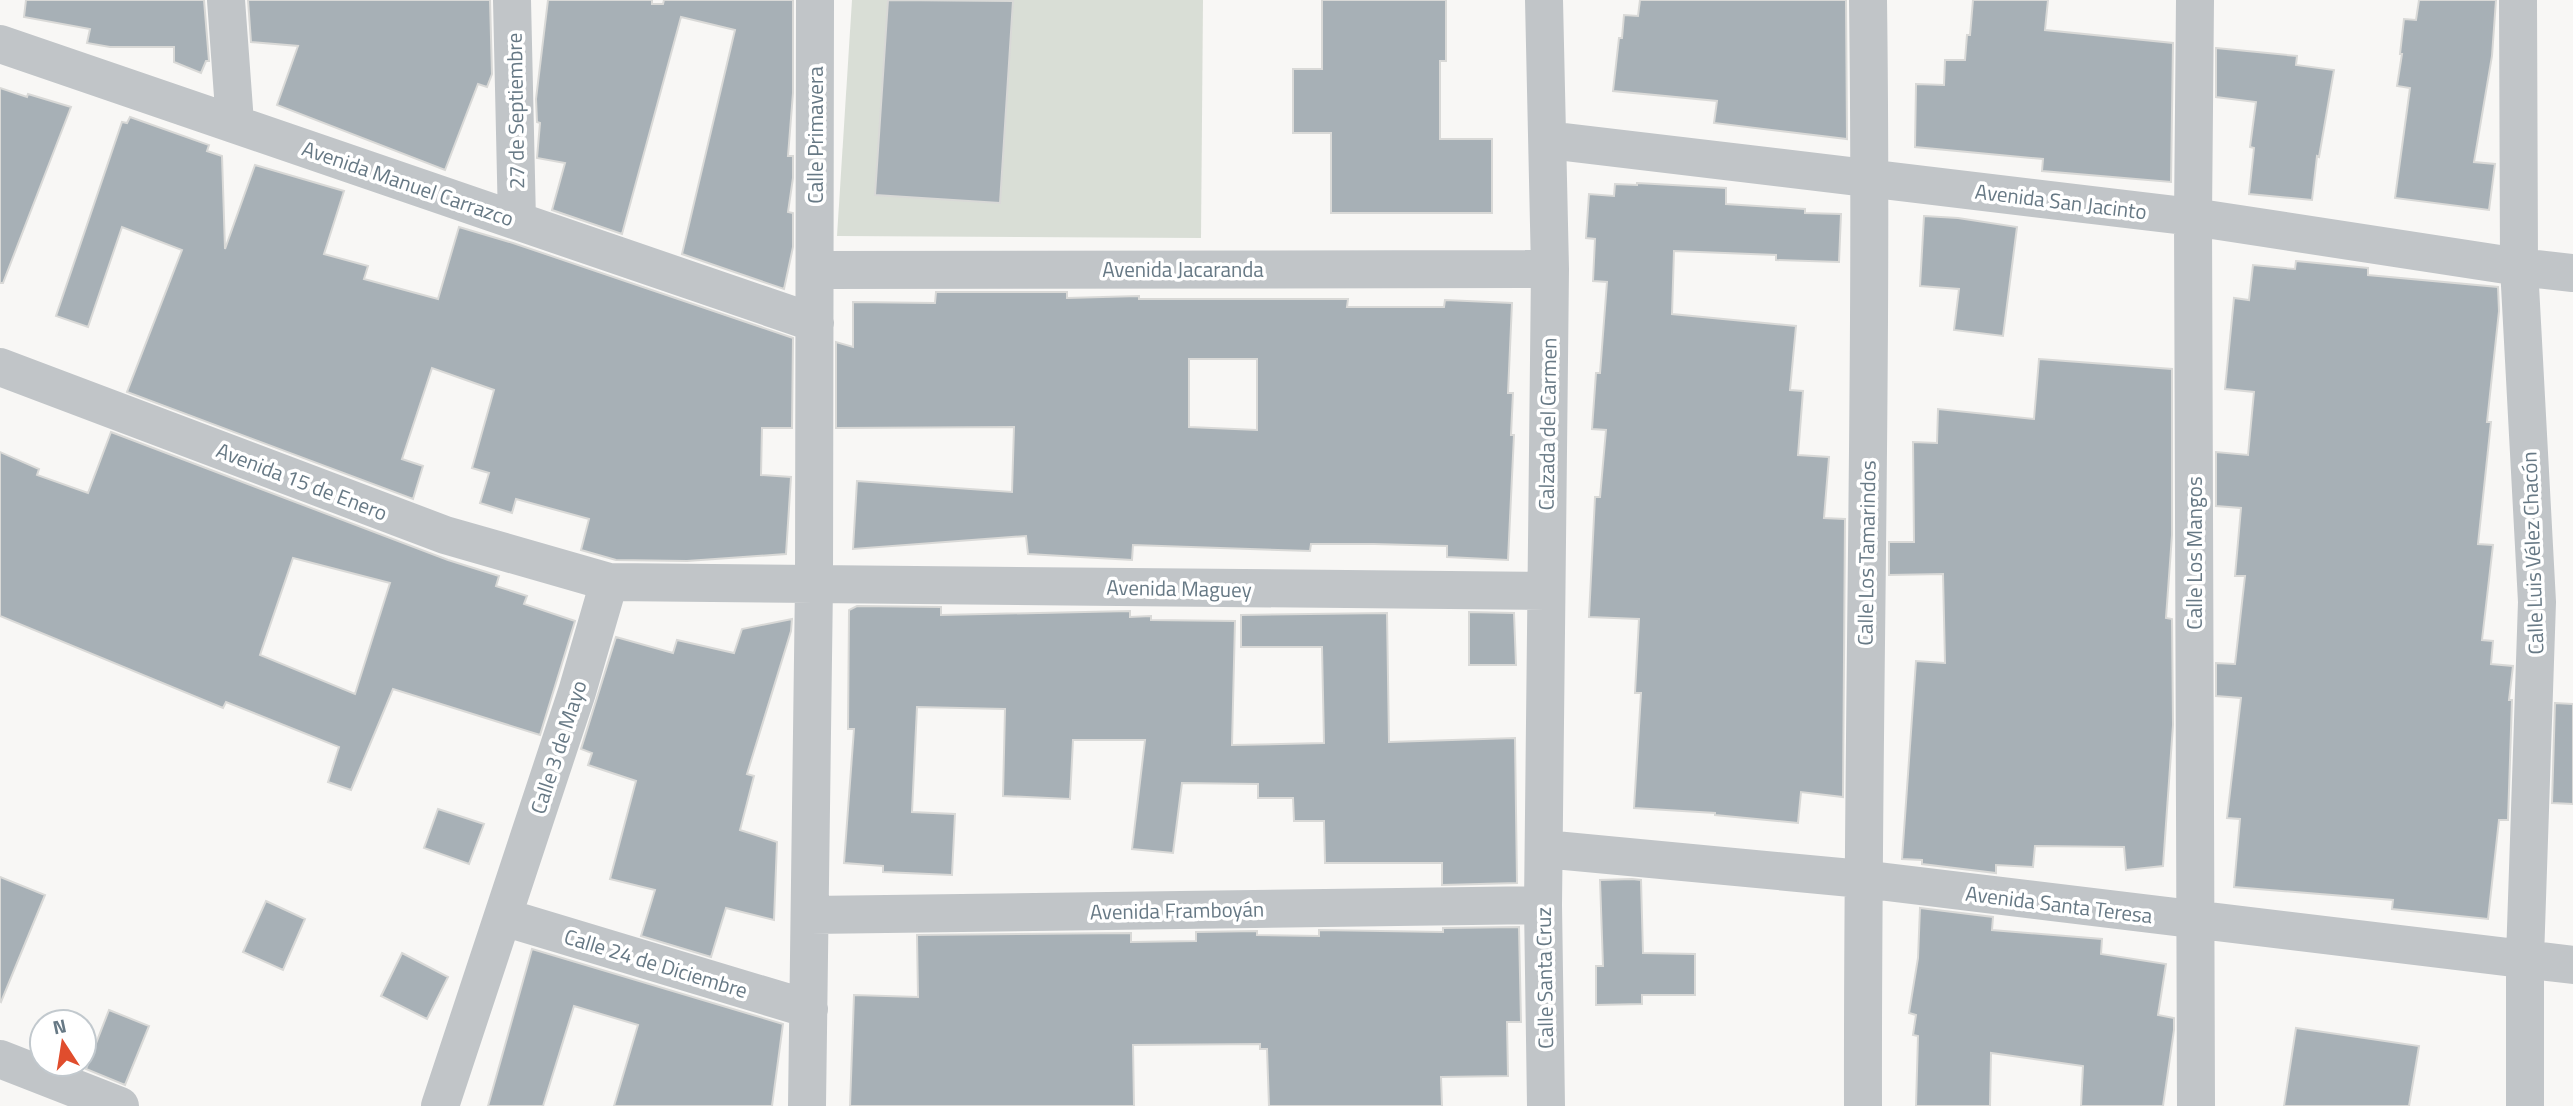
<svg xmlns="http://www.w3.org/2000/svg" width="2573" height="1106" font-family="'Titillium Web',sans-serif">
<style>
.green{fill:#d9ded6}
.building{fill:#a7b0b6;stroke:#d9d9d7;stroke-width:2;fill-rule:evenodd}
.lines{fill:none;stroke-linecap:round;stroke-linejoin:round}
.minor{stroke:#c1c5c8;stroke-width:38}
.labels{text-anchor:middle;dominant-baseline:central;stroke-width:7;stroke-linejoin:round;paint-order:stroke}
.street-label{font-size:21px;fill:#677985;stroke:#fff}
</style>
<rect width="100%" height="100%" fill="#f8f7f5"/>
<!-- green -->
<path class="green" d="M 852,0 L 1203,0 L 1201,238 L 837,236 Z"/>
<!-- building -->
<path class="building" d="M 26,0 L 204,0 L 209,61 L 206,61 L 201,73 L 174,62 L 174,47 L 110,47 L 87,43 L 90,29 L 24,17 Z
M 248,0 L 490,0 L 492,74 L 487,87 L 478,84 L 445,170 L 277,105 L 298,46 L 251,42 Z
M 548,0 L 652,0 L 652,4 L 663,4 L 664,0 L 793,0 L 793,93 L 788,156 L 793,156 L 793,178 L 788,212 L 793,213 L 793,247 L 784,289 L 682,254 L 735,30 L 681,17 L 622,234 L 552,210 L 565,163 L 537,158 L 540,123 L 537,122 L 536,99 Z
M 888,0 L 1013,1 L 1000,203 L 875,195 Z
M 1322,0 L 1446,0 L 1446,61 L 1440,61 L 1440,139 L 1492,139 L 1492,213 L 1331,213 L 1331,133 L 1293,133 L 1293,69 L 1322,69 Z
M 1640,0 L 1846,0 L 1847,139 L 1714,123 L 1717,101 L 1613,91 L 1619,38 L 1622,38 L 1624,15 L 1638,16 Z
M 1973,0 L 2048,0 L 2045,30 L 2173,43 L 2171,182 L 2042,171 L 2043,159 L 1915,147 L 1916,84 L 1944,85 L 1945,60 L 1965,60 L 1967,35 L 1970,35 Z
M 2419,0 L 2496,0 L 2492,56 L 2474,162 L 2495,164 L 2489,210 L 2395,198 L 2410,88 L 2397,86 L 2402,54 L 2400,54 L 2404,19 L 2416,20 Z
M 2216,48 L 2297,56 L 2296,65 L 2334,70 L 2319,157 L 2317,156 L 2312,200 L 2249,194 L 2254,148 L 2250,147 L 2256,102 L 2216,97 Z
M 0,88 L 27,97 L 28,94 L 71,107 L 3,283 L 0,283 Z
M 130,117 L 209,145 L 207,151 L 222,156 L 225,249 L 255,165 L 344,191 L 324,254 L 368,266 L 364,279 L 438,299 L 459,227 L 513,243 L 793,338 L 792,428 L 762,428 L 761,475 L 791,477 L 786,554 L 687,561 L 616,560 L 581,550 L 589,519 L 516,499 L 512,513 L 480,503 L 489,473 L 472,468 L 494,390 L 432,368 L 402,459 L 423,466 L 413,499 L 127,392 L 182,250 L 122,227 L 88,327 L 56,316 L 122,122 L 127,123 Z
M 1637,183 L 1726,188 L 1726,204 L 1805,209 L 1805,213 L 1841,214 L 1839,262 L 1776,260 L 1776,255 L 1674,251 L 1672,314 L 1796,326 L 1790,390 L 1803,391 L 1798,455 L 1829,457 L 1824,518 L 1845,519 L 1843,797 L 1801,792 L 1798,823 L 1715,815 L 1715,813 L 1634,808 L 1641,693 L 1635,693 L 1639,619 L 1589,617 L 1595,497 L 1600,497 L 1606,430 L 1592,429 L 1596,373 L 1600,373 L 1607,282 L 1593,281 L 1595,239 L 1586,238 L 1589,194 L 1614,196 L 1615,184 L 1637,185 Z
M 1924,216 L 1958,218 L 2017,227 L 2003,336 L 1954,330 L 1959,289 L 1920,286 Z
M 2296,261 L 2368,268 L 2368,275 L 2498,287 L 2499,311 L 2487,422 L 2491,422 L 2478,544 L 2493,545 L 2482,640 L 2493,641 L 2491,664 L 2513,666 L 2509,700 L 2512,700 L 2508,820 L 2499,820 L 2488,919 L 2392,909 L 2393,900 L 2234,887 L 2240,819 L 2227,818 L 2241,698 L 2216,696 L 2216,663 L 2235,664 L 2245,576 L 2235,576 L 2241,508 L 2216,506 L 2216,452 L 2248,455 L 2254,392 L 2225,389 L 2234,298 L 2249,300 L 2253,265 L 2295,269 Z
M 936,292 L 1067,292 L 1067,298 L 1139,296 L 1139,299 L 1348,299 L 1347,307 L 1444,307 L 1445,300 L 1512,303 L 1508,393 L 1513,393 L 1511,435 L 1514,435 L 1508,560 L 1447,557 L 1447,546 L 1374,544 L 1311,544 L 1310,551 L 1133,545 L 1132,560 L 1028,554 L 1026,536 L 853,549 L 857,481 L 1012,492 L 1014,427 L 836,428 L 836,342 L 853,347 L 853,302 L 935,303 ZM 1189,359 L 1257,359 L 1257,430 L 1189,427 Z
M 2039,359 L 2172,369 L 2172,535 L 2166,618 L 2172,619 L 2173,725 L 2163,866 L 2126,870 L 2124,847 L 2035,846 L 2033,867 L 1996,865 L 1996,873 L 1922,864 L 1922,860 L 1902,859 L 1916,661 L 1945,663 L 1943,574 L 1889,575 L 1889,542 L 1914,542 L 1913,442 L 1937,443 L 1938,409 L 2034,419 Z
M 111,432 L 448,560 L 499,576 L 496,586 L 527,596 L 524,604 L 575,621 L 540,735 L 393,689 L 351,790 L 328,782 L 339,747 L 226,702 L 223,708 L 0,616 L 0,452 L 39,469 L 37,475 L 88,493 ZM 293,558 L 390,583 L 355,694 L 260,655 Z
M 857,606 L 941,607 L 941,615 L 1130,611 L 1130,617 L 1151,616 L 1151,620 L 1235,621 L 1232,745 L 1324,743 L 1322,647 L 1241,647 L 1241,615 L 1387,613 L 1389,742 L 1515,738 L 1517,883 L 1442,885 L 1442,863 L 1325,863 L 1324,821 L 1294,821 L 1293,798 L 1258,798 L 1258,784 L 1182,783 L 1173,853 L 1132,849 L 1145,740 L 1073,740 L 1070,799 L 1003,796 L 1005,709 L 917,707 L 912,812 L 955,814 L 952,875 L 883,872 L 883,866 L 844,863 L 854,729 L 848,729 L 849,610 Z
M 1469,612 L 1514,613 L 1516,665 L 1469,665 Z
M 792,619 L 791,631 L 747,774 L 754,776 L 740,830 L 777,842 L 774,920 L 726,908 L 711,957 L 641,936 L 655,890 L 610,879 L 636,781 L 588,765 L 592,753 L 581,749 L 616,637 L 673,653 L 677,640 L 734,653 L 742,629 Z
M 2555,703 L 2573,704 L 2573,804 L 2552,803 Z
M 438,809 L 484,824 L 469,864 L 424,848 Z
M 0,877 L 45,895 L 1,1002 L 0,1001 Z
M 1632,879 L 1641,880 L 1643,953 L 1695,954 L 1695,995 L 1642,995 L 1642,1004 L 1596,1005 L 1596,966 L 1603,966 L 1600,880 Z
M 266,901 L 305,919 L 283,970 L 243,952 Z
M 1920,908 L 1993,917 L 1992,930 L 2102,939 L 2101,954 L 2166,964 L 2158,1015 L 2174,1018 L 2174,1030 L 2163,1106 L 2081,1106 L 2083,1066 L 1991,1053 L 1990,1106 L 1916,1106 L 1918,1036 L 1913,1035 L 1916,1015 L 1909,1013 L 1918,958 Z
M 1519,927 L 1521,1022 L 1507,1022 L 1508,1076 L 1441,1077 L 1442,1106 L 1269,1106 L 1267,1049 L 1260,1049 L 1260,1044 L 1133,1045 L 1134,1106 L 850,1106 L 854,995 L 918,997 L 917,935 L 1131,933 L 1131,942 L 1196,941 L 1196,932 L 1257,931 L 1257,935 L 1319,936 L 1319,930 L 1443,932 L 1443,928 Z
M 532,949 L 783,1024 L 772,1106 L 614,1106 L 638,1025 L 574,1006 L 543,1106 L 488,1106 Z
M 402,953 L 448,977 L 427,1019 L 381,996 Z
M 109,1010 L 149,1026 L 125,1085 L 86,1069 Z
M 2296,1028 L 2419,1046 L 2409,1106 L 2284,1106 Z"/>
<g class="lines">
<!-- minor -->
<path class="minor" d="M 226,0 L 235,123
M 512,0 L 517,221
M 1544,0 L 1550,269 L 1543,905 L 1546,1106
M 2195,0 L 2193,217 L 2196,1106
M 2518,0 L 2519,267 L 2537,602 L 2525,958 L 2525,1106
M 0,44 L 815,323
M 1548,140 L 2193,217 L 2519,267 L 2573,273
M 815,270 L 1550,269
M 0,367 L 445,535 L 609,582 L 1545,591
M 1544,849 L 1862,879 L 2573,965
M 811,915 L 1543,905
M 503,917 L 809,1009
M 0,1059 L 120,1106
M 440,1106 L 577,692 L 609,582
M 807,1106 L 814,584 L 815,0
M 1863,1106 C 1862,737 1873,369 1868,0"/>
</g>
<g class="labels">
<!-- street labels -->
<g class="street-label">
<text transform="translate(515 111) rotate(-91)">27 de Septiembre</text>
<text transform="translate(815 135) rotate(-90)">Calle Primavera</text>
<text transform="translate(408 183) rotate(19)">Avenida Manuel Carrazco</text>
<text transform="translate(2061 201) rotate(7)">Avenida San Jacinto</text>
<text x="1183" y="269">Avenida Jacaranda</text>
<text transform="translate(1547 424) rotate(-89)">Calzada del Carmen</text>
<text transform="translate(302 481) rotate(21)">Avenida 15 de Enero</text>
<text transform="translate(1866 553) rotate(-89)">Calle Los Tamarindos</text>
<text transform="translate(2194 553) rotate(-90)">Calle Los Mangos</text>
<text transform="translate(2532 553) rotate(-92)">Calle Luis Vélez Chacón</text>
<text transform="translate(1179 588) rotate(1)">Avenida Maguey</text>
<text transform="translate(558 747) rotate(-72)">Calle 3 de Mayo</text>
<text transform="translate(2059 904) rotate(7)">Avenida Santa Teresa</text>
<text transform="translate(1177 910) rotate(-1)">Avenida Framboyán</text>
<text transform="translate(656 963) rotate(17)">Calle 24 de Diciembre</text>
<text transform="translate(1544 978) rotate(-91)">Calle Santa Cruz</text>
</g>
</g>
<!-- north arrow -->
<g transform="translate(63 1043) rotate(348)"><circle r="33" fill="#ffffff" stroke="#c2c9ce" stroke-width="2"/>
<path d="M0-5L12 26L0 18L-12 26Z" fill="#e04d2d"/>
<text y="-10" font-size="19" font-weight="bold" text-anchor="middle" fill="#677985">N</text>
</g>
</svg>
